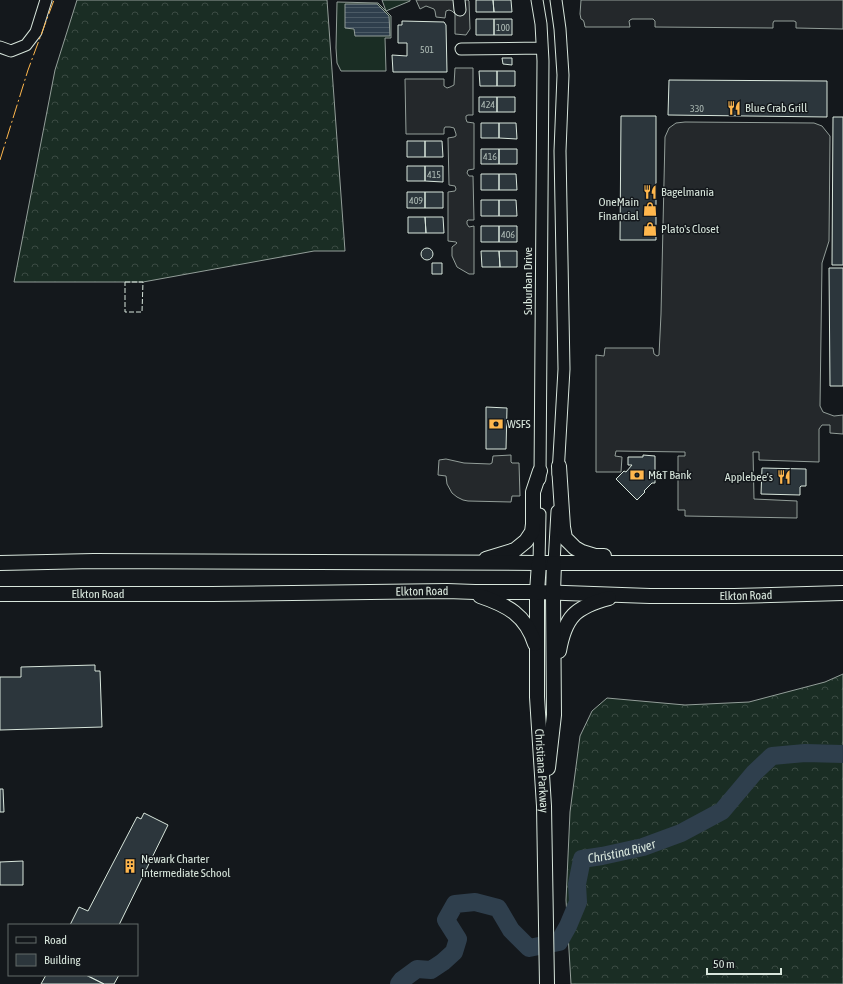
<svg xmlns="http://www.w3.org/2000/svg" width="843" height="984" font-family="'Asap Condensed',sans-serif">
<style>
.forest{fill:url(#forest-crowns);stroke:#939e99}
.pitch{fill:#1a2d24;stroke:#939e99}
.parking{fill:#24282b;stroke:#939e99}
.water{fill:url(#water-rules);stroke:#939e99}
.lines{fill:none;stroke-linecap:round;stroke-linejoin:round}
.river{stroke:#2f3f4d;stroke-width:18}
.building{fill:#2c363c;stroke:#d8e6dc}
.minor-casing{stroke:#d8e6dc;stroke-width:13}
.major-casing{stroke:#d8e6dc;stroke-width:16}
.minor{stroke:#14181c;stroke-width:11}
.major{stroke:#14181c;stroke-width:14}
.fence{stroke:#d8e6dc;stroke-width:1;stroke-dasharray:5 2;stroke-linecap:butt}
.power{stroke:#ffb74d;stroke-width:1;stroke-dasharray:14 3 2 3;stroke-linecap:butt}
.labels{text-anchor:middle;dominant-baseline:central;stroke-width:3;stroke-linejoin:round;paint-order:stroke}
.number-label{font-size:10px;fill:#adbab4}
.poi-label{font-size:12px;fill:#d8e6dc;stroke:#14181c;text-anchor:start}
.street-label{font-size:12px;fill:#d8e6dc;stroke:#14181c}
.water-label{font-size:13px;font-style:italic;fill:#d8e6dc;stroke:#14181c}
</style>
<defs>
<pattern id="forest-crowns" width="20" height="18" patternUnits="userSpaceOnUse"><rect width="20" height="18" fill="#1a2d24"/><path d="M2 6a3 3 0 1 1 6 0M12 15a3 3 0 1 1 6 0" fill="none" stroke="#3b4b43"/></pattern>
<pattern id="water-rules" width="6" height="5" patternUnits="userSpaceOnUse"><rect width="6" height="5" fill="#2f3f4d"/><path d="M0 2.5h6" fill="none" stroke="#4c5b66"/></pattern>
</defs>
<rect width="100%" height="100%" fill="#14181c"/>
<!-- forest -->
<path class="forest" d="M 77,0 L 327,0 L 345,251 L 314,251 L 143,282 L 14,282 L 55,70 Z
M 843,674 L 843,984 L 571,984 L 566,900 L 570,812 L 580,736 L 592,711 L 607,698 L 685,705 L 749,702 L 825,682 Z"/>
<!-- pitch -->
<path class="pitch" d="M 382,0 L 410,0 L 410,1 L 386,11 Z
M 337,2 L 378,3 L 391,16 L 391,38 L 385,38 L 386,71 L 341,71 L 337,63 L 336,48 Z"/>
<!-- parking -->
<path class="parking" d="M 416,0 L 468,0 L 469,1 L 470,29 L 466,35 L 455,34 L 455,14 L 452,11 L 449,10 L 446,11 L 445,18 L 436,17 L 435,11 L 434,9 L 426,6 L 420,9 Z
M 581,0 L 843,0 L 843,29 L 796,28 L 796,22 L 794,21 L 774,21 L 773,23 L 773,28 L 655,27 L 655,21 L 653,19 L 632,19 L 630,20 L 629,21 L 630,27 L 585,27 L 584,22 L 583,20 L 581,19 L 580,14 Z
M 455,68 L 473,68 L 473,115 L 468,115 L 466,116 L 466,119 L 467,122 L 474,123 L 474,169 L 468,170 L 467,173 L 469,176 L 473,176 L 474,220 L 468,220 L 467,221 L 467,224 L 469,227 L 474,226 L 474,274 L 469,274 L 457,267 L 452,256 L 452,247 L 457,243 L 456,242 L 448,241 L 448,192 L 455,191 L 456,189 L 455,186 L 449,185 L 448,138 L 454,137 L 456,136 L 456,134 L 454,128 L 450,127 L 445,127 L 444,129 L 444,134 L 406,134 L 405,79 L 444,79 L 444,86 L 447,88 L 450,87 L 454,85 Z
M 685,122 L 814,123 L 822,126 L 830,136 L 829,241 L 822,263 L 820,406 L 823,412 L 834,416 L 843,415 L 843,434 L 830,433 L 830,425 L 822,425 L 819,429 L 819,462 L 759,460 L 759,452 L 753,452 L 754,499 L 797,501 L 797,518 L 685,516 L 685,510 L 678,510 L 678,456 L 685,456 L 685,452 L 616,451 L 615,456 L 622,457 L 621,472 L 596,472 L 596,355 L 604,356 L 605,348 L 653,348 L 654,354 L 657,356 L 659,355 L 661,314 L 665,137 L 669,128 L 676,123 Z
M 511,455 L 511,462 L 512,463 L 519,463 L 520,496 L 512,496 L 511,502 L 468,501 L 463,500 L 457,497 L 452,493 L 447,484 L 446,476 L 438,475 L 439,460 L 446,459 L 464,463 L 490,464 L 492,463 L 493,456 Z"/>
<!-- water -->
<path class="water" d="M 345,4 L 377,4 L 389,16 L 390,36 L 355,36 L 354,29 L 345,28 Z"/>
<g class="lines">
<!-- river -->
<path class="river" id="s1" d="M 399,984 L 402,980 L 417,969 L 431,970 L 443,962 L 454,952 L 458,939 L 446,920 L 455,904 L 475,902 L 498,908 L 511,930 L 529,948 L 559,942 L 568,926 L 578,902 L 577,884 L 582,859 L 602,856 L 643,847 L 681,833 L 722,811 L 754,773 L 772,756 L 805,753 L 843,754"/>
</g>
<!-- building -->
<path class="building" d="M 476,0 L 493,0 L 494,12 L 476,12 Z
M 493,0 L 511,0 L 512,12 L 494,12 Z
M 476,19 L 494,19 L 494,35 L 476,35 Z
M 494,19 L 512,19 L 512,35 L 494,35 Z
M 402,21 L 444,22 L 446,25 L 447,72 L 393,72 L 392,55 L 407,56 L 407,43 L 398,43 L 398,25 L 402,25 Z
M 502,58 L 512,58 L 512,65 L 503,64 Z
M 479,71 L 497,71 L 497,86 L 480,86 Z
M 497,71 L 515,71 L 515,86 L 497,86 Z
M 669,80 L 827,81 L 827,117 L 668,115 Z
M 479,97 L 497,97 L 497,112 L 479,112 Z
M 497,97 L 515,97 L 515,112 L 497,112 Z
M 621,116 L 656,116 L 656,240 L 620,240 Z
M 833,117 L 843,117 L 843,265 L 832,265 Z
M 481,123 L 499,123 L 499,138 L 481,138 Z
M 499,123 L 516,123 L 517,139 L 499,138 Z
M 407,141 L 425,141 L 425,157 L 407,157 Z
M 425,141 L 442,141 L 443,157 L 425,157 Z
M 481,149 L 499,149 L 499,164 L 481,164 Z
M 499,149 L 517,149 L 517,164 L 499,164 Z
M 407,166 L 425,166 L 425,181 L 407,181 Z
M 425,166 L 443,166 L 443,182 L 425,181 Z
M 481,174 L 499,174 L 499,190 L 481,190 Z
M 499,174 L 516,174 L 517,190 L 499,190 Z
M 407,192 L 425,192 L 425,208 L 407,208 Z
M 425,192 L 443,192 L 443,208 L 425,208 Z
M 481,200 L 499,200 L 499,216 L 481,216 Z
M 499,200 L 516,200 L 517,216 L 499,216 Z
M 408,217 L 425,217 L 426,233 L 408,233 Z
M 425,217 L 443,217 L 444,233 L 426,233 Z
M 481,226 L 499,226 L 499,242 L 481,242 Z
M 499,226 L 517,226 L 517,242 L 499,242 Z
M421 254a6 6 0 1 1 12 0a6 6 0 1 1-12 0Z
M 481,251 L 499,251 L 500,267 L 482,267 Z
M 499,251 L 517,251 L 517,267 L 500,267 Z
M 432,263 L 442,263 L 442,274 L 432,274 Z
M 829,268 L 843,268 L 843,386 L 830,386 Z
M 486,407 L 507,408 L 506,449 L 486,449 Z
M 643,455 L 655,456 L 655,483 L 652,483 L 644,491 L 645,492 L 637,500 L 616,479 L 624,471 L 626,472 L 632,465 L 628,465 L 628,457 L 643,457 Z
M 762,468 L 806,469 L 806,486 L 801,486 L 800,487 L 800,495 L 761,494 Z
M 95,665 L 95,671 L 100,671 L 102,727 L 0,730 L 0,677 L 21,677 L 21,667 Z
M 0,789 L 3,789 L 4,812 L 0,812 Z
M 144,813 L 168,825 L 119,925 L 70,925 L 79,907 L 88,911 L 137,817 L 141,819 Z
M 23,861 L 23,885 L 0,885 L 0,862 Z
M 46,975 L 86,975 L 104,984 L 41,984 Z
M 86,975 L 119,975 L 114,984 L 104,984 Z"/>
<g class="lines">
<defs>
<path id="minor" d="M 459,0 L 460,10
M 537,0 L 541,24 L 543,61 L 540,479
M 556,0 L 560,29 L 563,75 L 560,151 L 564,369 L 558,474
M 0,47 L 11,51 L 26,45 L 36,32 L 46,0
M 461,49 L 542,48
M 539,563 L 540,514
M 554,563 L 557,511"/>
<g id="major">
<path d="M 559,466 L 563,527 L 565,538 L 575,548 L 582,552 L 595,556 L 604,556"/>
<path d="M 486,559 L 515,550 L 526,541 L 532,532 L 533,524 L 533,492 L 540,471"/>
<path d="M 0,563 L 94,561 L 539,563 L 843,563"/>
<path id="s2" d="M 539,563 L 537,592 L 537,697 L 544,806 L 547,984"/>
<path id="s3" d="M 0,594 L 212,594 L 447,591 L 475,592 L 537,592 L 650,596 L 734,596 L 843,593"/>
<path d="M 480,596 C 507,605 526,615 535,644"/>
<path d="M 559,651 C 565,617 575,607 609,598"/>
<path d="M 548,768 L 554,715 L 553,593 L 554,563"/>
</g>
</defs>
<!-- minor casing -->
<use href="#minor" class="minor-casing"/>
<!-- major casing -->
<use href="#major" class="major-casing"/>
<!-- minor -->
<use href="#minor" class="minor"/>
<!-- major -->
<use href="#major" class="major"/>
<!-- fence -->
<path class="fence" d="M 125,282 L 143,282 L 142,312 L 125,312 Z"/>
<!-- power -->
<path class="power" d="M 0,160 L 28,70 L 54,0"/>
</g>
<!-- icons -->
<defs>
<symbol id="restaurant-bare" viewBox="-9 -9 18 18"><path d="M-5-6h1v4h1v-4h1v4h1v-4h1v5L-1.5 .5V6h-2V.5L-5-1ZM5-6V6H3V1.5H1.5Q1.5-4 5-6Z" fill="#ffb74d" stroke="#14181c" stroke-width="2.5" paint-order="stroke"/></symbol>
<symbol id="shop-bare" viewBox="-9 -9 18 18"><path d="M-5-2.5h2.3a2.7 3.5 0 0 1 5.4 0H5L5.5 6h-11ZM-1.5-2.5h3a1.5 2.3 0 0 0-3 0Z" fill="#ffb74d" stroke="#14181c" stroke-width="2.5" paint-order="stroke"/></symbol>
<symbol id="bank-bare" viewBox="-9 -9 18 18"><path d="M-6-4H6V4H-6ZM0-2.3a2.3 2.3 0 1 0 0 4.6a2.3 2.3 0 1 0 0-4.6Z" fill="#ffb74d" stroke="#14181c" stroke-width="2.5" paint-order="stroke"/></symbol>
<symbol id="building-bare" viewBox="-9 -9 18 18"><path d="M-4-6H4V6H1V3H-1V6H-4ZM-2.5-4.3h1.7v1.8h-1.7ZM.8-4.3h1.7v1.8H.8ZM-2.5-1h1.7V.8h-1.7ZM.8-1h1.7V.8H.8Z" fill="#ffb74d" stroke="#14181c" stroke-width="2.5" paint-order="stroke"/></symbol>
</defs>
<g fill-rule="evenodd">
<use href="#restaurant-bare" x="724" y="98" width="20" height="20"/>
<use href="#restaurant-bare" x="640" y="182" width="20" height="20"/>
<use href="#shop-bare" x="640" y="199" width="20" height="20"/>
<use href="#shop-bare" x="640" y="219" width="20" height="20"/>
<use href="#bank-bare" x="486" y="414" width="20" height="20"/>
<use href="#bank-bare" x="627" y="465" width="20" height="20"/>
<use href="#restaurant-bare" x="774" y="467" width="20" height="20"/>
<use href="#building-bare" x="120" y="856" width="20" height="20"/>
</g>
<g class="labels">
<!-- number labels -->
<g class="number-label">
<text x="503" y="27">100</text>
<text x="427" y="49">501</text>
<text x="488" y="104">424</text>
<text x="697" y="108">330</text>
<text x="490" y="156">416</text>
<text x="434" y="174">415</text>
<text x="416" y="200">409</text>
<text x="508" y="234">406</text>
</g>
<!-- poi labels -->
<g class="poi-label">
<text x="745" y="108">Blue Crab Grill</text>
<text x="661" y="192">Bagelmania</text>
<text x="639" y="202" text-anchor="end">OneMain<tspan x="639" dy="14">Financial</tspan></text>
<text x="661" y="229">Plato's Closet</text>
<text x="507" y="424">WSFS</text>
<text x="648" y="475">M&amp;T Bank</text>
<text x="773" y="477" text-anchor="end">Applebee's</text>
<text x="141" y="859">Newark Charter<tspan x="141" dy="14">Intermediate School</tspan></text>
</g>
<!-- street labels -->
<g class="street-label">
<text transform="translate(528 281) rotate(-90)">Suburban Drive</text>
<text stroke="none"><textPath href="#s3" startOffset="422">Elkton Road</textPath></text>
<text stroke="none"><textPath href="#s3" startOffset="98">Elkton Road</textPath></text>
<text stroke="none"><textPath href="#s3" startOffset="746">Elkton Road</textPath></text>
<text stroke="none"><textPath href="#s2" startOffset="208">Christiana Parkway</textPath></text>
</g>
<!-- water labels -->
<g class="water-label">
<text stroke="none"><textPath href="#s1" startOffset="375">Christina River</textPath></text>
</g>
</g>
<!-- legend -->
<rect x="8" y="924" width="130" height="52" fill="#14181c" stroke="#626a69"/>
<rect x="16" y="937" width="20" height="6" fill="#14181c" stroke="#626a69"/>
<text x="44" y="944" font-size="12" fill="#d8e6dc">Road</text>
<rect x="16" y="954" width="20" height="12" fill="#2c363c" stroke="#626a69"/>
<text x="44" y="964" font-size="12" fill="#d8e6dc">Building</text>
<!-- scale -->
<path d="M707 968v6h74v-6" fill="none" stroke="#d8e6dc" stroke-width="2"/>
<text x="713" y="968" font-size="12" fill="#d8e6dc" stroke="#14181c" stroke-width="3" paint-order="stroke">50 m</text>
</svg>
